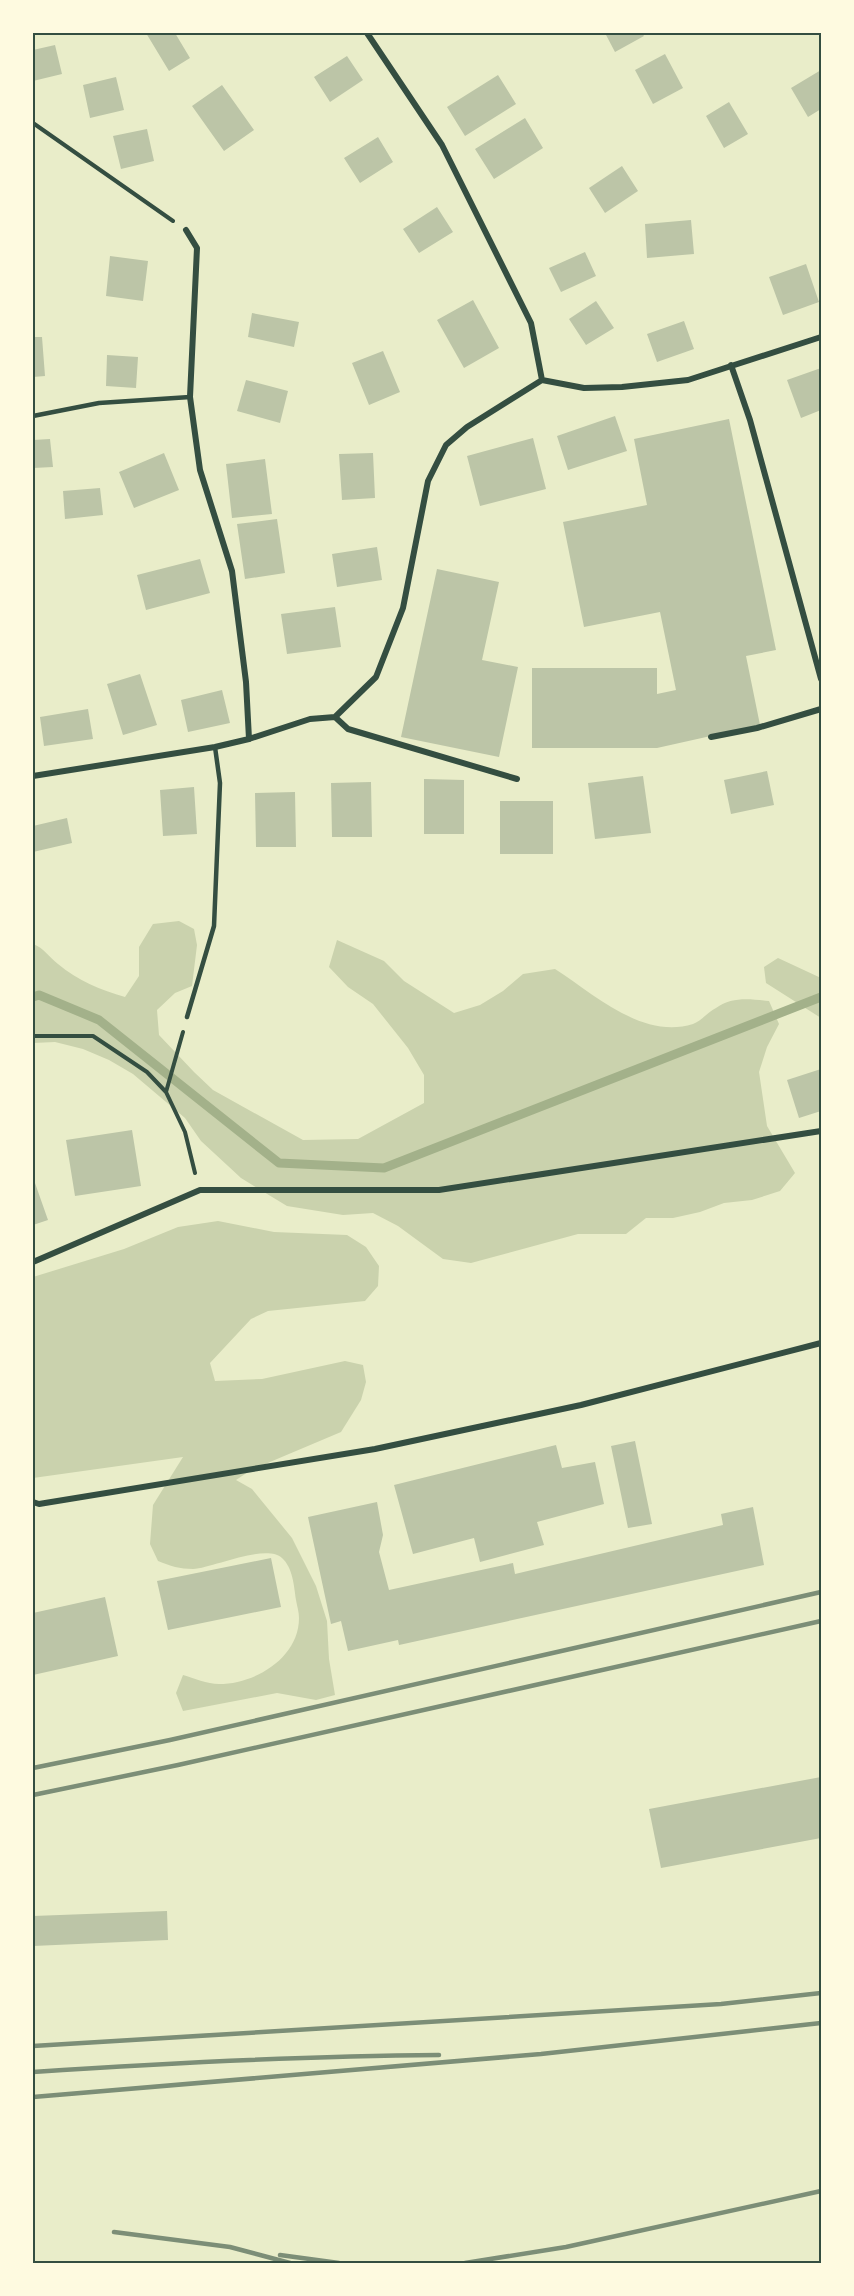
<svg xmlns="http://www.w3.org/2000/svg" width="854" height="2296" font-family="Ubuntu,sans-serif">
<style>
.green{fill:#cad2ad}
.lines{fill:none;stroke-linecap:round;stroke-linejoin:round}
.stream{stroke:#a3b18a;stroke-width:9}
.building{fill:#bcc5a7}
.path{stroke:#344e41;stroke-width:4}
.service{stroke:#344e41;stroke-width:4.5}
.minor{stroke:#344e41;stroke-width:6}
.rail{stroke:#7c8e77;stroke-width:4.5}
.neatline{fill:none;stroke:#344e41;stroke-width:2}
</style>
<rect width="100%" height="100%" fill="#e9edc9"/>
<!-- green -->
<path class="green" d="M 179,921 L 194,929 L 197,945 L 192,986 L 175,993 L 157,1010 L 159,1035 L 194,1072 L 213,1090 L 303,1140 L 358,1139 L 424,1103 L 424,1075 L 408,1048 L 373,1004 L 348,987 L 329,967 L 337,940 L 384,961 L 404,981 L 454,1013 L 480,1005 L 503,991 L 523,974 L 555,969 C 594,994 643,1040 693,1024 C 701,1021 708,1012 716,1008 C 732,996 751,999 769,1001 L 779,1024 L 767,1047 L 759,1072 L 767,1126 L 795,1173 L 780,1191 L 752,1200 L 724,1203 L 700,1212 L 673,1218 L 646,1218 L 626,1234 L 578,1234 L 471,1263 L 443,1259 L 398,1226 L 373,1213 L 343,1215 L 287,1206 L 241,1178 L 201,1141 L 185,1118 L 133,1074 L 109,1060 L 83,1049 L 55,1042 L 33,1043 L 33,944 C 44,948 49,957 58,964 C 78,981 101,990 125,997 L 139,976 L 139,947 L 153,924 Z
M 778,958 L 821,978 L 821,1018 L 766,983 L 764,967 Z
M 218,1221 L 274,1232 L 347,1235 L 366,1247 L 379,1266 L 378,1286 L 365,1301 L 268,1311 L 251,1319 L 210,1363 L 215,1381 L 262,1379 L 345,1361 L 363,1365 L 366,1382 L 361,1400 L 341,1432 L 251,1470 L 236,1480 L 252,1489 L 292,1538 L 316,1586 L 327,1621 L 329,1659 L 335,1695 L 316,1700 L 277,1693 L 183,1711 L 176,1693 L 183,1675 C 194,1678 207,1684 219,1684 C 255,1684 299,1658 299,1618 C 299,1612 297,1606 296,1600 C 294,1586 293,1568 282,1558 C 266,1543 213,1568 193,1569 C 180,1569 170,1566 158,1561 L 150,1544 L 153,1505 L 183,1457 L 33,1478 L 33,1277 L 124,1249 L 178,1227 Z"/>
<g class="lines">
<!-- stream -->
<path class="stream" d="M 33,997 L 39,995 L 99,1020 L 279,1163 L 384,1168 L 821,997"/>
</g>
<!-- building -->
<path class="building" d="M 146,33 L 175,33 L 190,58 L 169,71 Z
M 605,33 L 642,33 L 644,36 L 615,52 Z
M 55,45 L 62,74 L 33,81 L 33,50 Z
M 665,54 L 683,88 L 653,104 L 635,70 Z
M 347,56 L 363,80 L 330,102 L 314,77 Z
M 821,70 L 821,109 L 808,117 L 791,88 Z
M 498,75 L 516,104 L 465,136 L 447,107 Z
M 116,77 L 124,110 L 90,118 L 83,85 Z
M 222,85 L 254,130 L 224,151 L 192,106 Z
M 729,102 L 748,134 L 724,148 L 706,116 Z
M 525,118 L 543,148 L 494,179 L 475,149 Z
M 147,129 L 154,161 L 121,169 L 113,136 Z
M 378,137 L 393,162 L 360,183 L 344,158 Z
M 622,166 L 638,191 L 605,213 L 589,188 Z
M 437,207 L 453,232 L 419,253 L 403,229 Z
M 691,220 L 694,254 L 647,258 L 645,224 Z
M 585,252 L 596,276 L 561,292 L 549,268 Z
M 110,256 L 148,261 L 143,301 L 106,296 Z
M 806,264 L 819,302 L 783,315 L 769,277 Z
M 473,300 L 499,348 L 464,368 L 437,320 Z
M 596,301 L 614,328 L 586,345 L 569,319 Z
M 252,313 L 299,322 L 294,347 L 248,337 Z
M 684,321 L 694,349 L 657,362 L 647,334 Z
M 33,337 L 42,337 L 45,376 L 33,377 Z
M 383,351 L 400,392 L 369,405 L 352,363 Z
M 107,355 L 138,357 L 136,388 L 106,386 Z
M 821,368 L 821,410 L 801,418 L 787,380 Z
M 246,380 L 288,391 L 280,423 L 237,411 Z
M 615,416 L 627,451 L 568,470 L 557,436 Z
M 729,419 L 776,650 L 746,656 L 760,725 L 657,748 L 532,748 L 532,668 L 657,668 L 657,694 L 676,690 L 660,612 L 584,627 L 563,522 L 647,505 L 634,439 Z
M 533,438 L 546,489 L 480,506 L 467,456 Z
M 50,439 L 53,467 L 33,468 L 33,440 Z
M 164,453 L 179,490 L 134,508 L 119,472 Z
M 373,453 L 375,498 L 342,500 L 339,454 Z
M 265,459 L 272,514 L 232,518 L 226,464 Z
M 100,488 L 103,515 L 65,519 L 63,491 Z
M 277,519 L 285,573 L 245,579 L 237,524 Z
M 377,547 L 382,580 L 337,587 L 332,554 Z
M 200,559 L 210,593 L 146,610 L 137,575 Z
M 437,569 L 499,582 L 482,660 L 518,667 L 499,757 L 401,737 Z
M 335,607 L 341,647 L 287,654 L 281,614 Z
M 140,674 L 157,725 L 123,735 L 107,684 Z
M 222,690 L 230,723 L 188,732 L 181,700 Z
M 88,709 L 93,739 L 44,746 L 40,717 Z
M 767,771 L 774,805 L 731,814 L 724,780 Z
M 643,776 L 651,833 L 595,839 L 588,783 Z
M 424,779 L 464,780 L 464,834 L 424,834 Z
M 371,782 L 372,837 L 332,837 L 331,783 Z
M 194,787 L 197,834 L 163,836 L 160,790 Z
M 295,792 L 296,847 L 256,847 L 255,793 Z
M 500,801 L 553,801 L 553,854 L 500,854 Z
M 67,818 L 72,843 L 33,852 L 33,826 Z
M 821,1069 L 821,1111 L 799,1118 L 787,1080 Z
M 132,1130 L 141,1186 L 75,1196 L 66,1140 Z
M 35,1183 L 48,1220 L 33,1225 L 33,1184 Z
M 635,1441 L 652,1524 L 628,1528 L 611,1446 Z
M 556,1445 L 562,1468 L 595,1462 L 604,1504 L 537,1522 L 544,1545 L 480,1562 L 474,1538 L 413,1554 L 394,1485 Z
M 377,1502 L 383,1535 L 379,1552 L 389,1590 L 513,1563 L 515,1574 L 723,1525 L 721,1514 L 753,1507 L 764,1565 L 399,1645 L 398,1640 L 348,1651 L 341,1621 L 331,1624 L 308,1517 Z
M 271,1558 L 281,1607 L 168,1630 L 157,1581 Z
M 105,1597 L 118,1656 L 33,1675 L 33,1613 Z
M 821,1777 L 821,1838 L 661,1868 L 649,1809 Z
M 167,1911 L 168,1940 L 33,1946 L 33,1916 Z"/>
<g class="lines">
<!-- path -->
<path class="path" d="M 33,123 L 173,221
M 33,1036 L 93,1036 L 147,1072 L 166,1092 L 185,1132 L 195,1173
M 166,1092 L 183,1032"/>
<!-- service -->
<path class="service" d="M 33,416 L 99,403 L 190,397
M 187,1017 L 214,926 L 220,783 L 215,747"/>
<!-- minor -->
<path class="minor" d="M 367,33 L 442,145 L 531,323 L 542,380
M 186,230 L 197,248 L 190,397 L 200,470 L 232,571 L 246,682 L 249,739
M 731,365 L 750,420 L 821,679
M 542,380 L 584,388 L 622,387 L 688,380 L 821,337
M 711,737 L 757,728 L 821,709
M 33,776 L 215,747 L 249,739 L 310,719 L 335,717
M 517,779 L 348,729 L 335,717 L 376,677 L 403,608 L 428,481 L 446,445 L 467,427 L 542,380
M 33,1262 L 200,1190 L 439,1190 L 821,1131
M 33,1502 L 39,1504 L 375,1449 L 581,1405 L 821,1343"/>
<!-- rail -->
<path class="rail" d="M 33,1768 L 170,1740 L 821,1592
M 33,1795 L 178,1765 L 821,1621
M 33,2046 L 721,2004 L 821,1993
M 33,2072 C 168,2063 303,2056 439,2055
M 33,2097 L 541,2054 L 821,2023
M 114,2232 L 230,2247 L 290,2263
M 280,2255 L 339,2263
M 465,2263 L 566,2247 L 821,2191"/>
</g>
<!-- border -->
<rect width="854" height="2296" fill="none" stroke="#fefae0" stroke-width="69"/>
<rect x="34" y="34" width="786" height="2228" class="neatline"/>
</svg>
